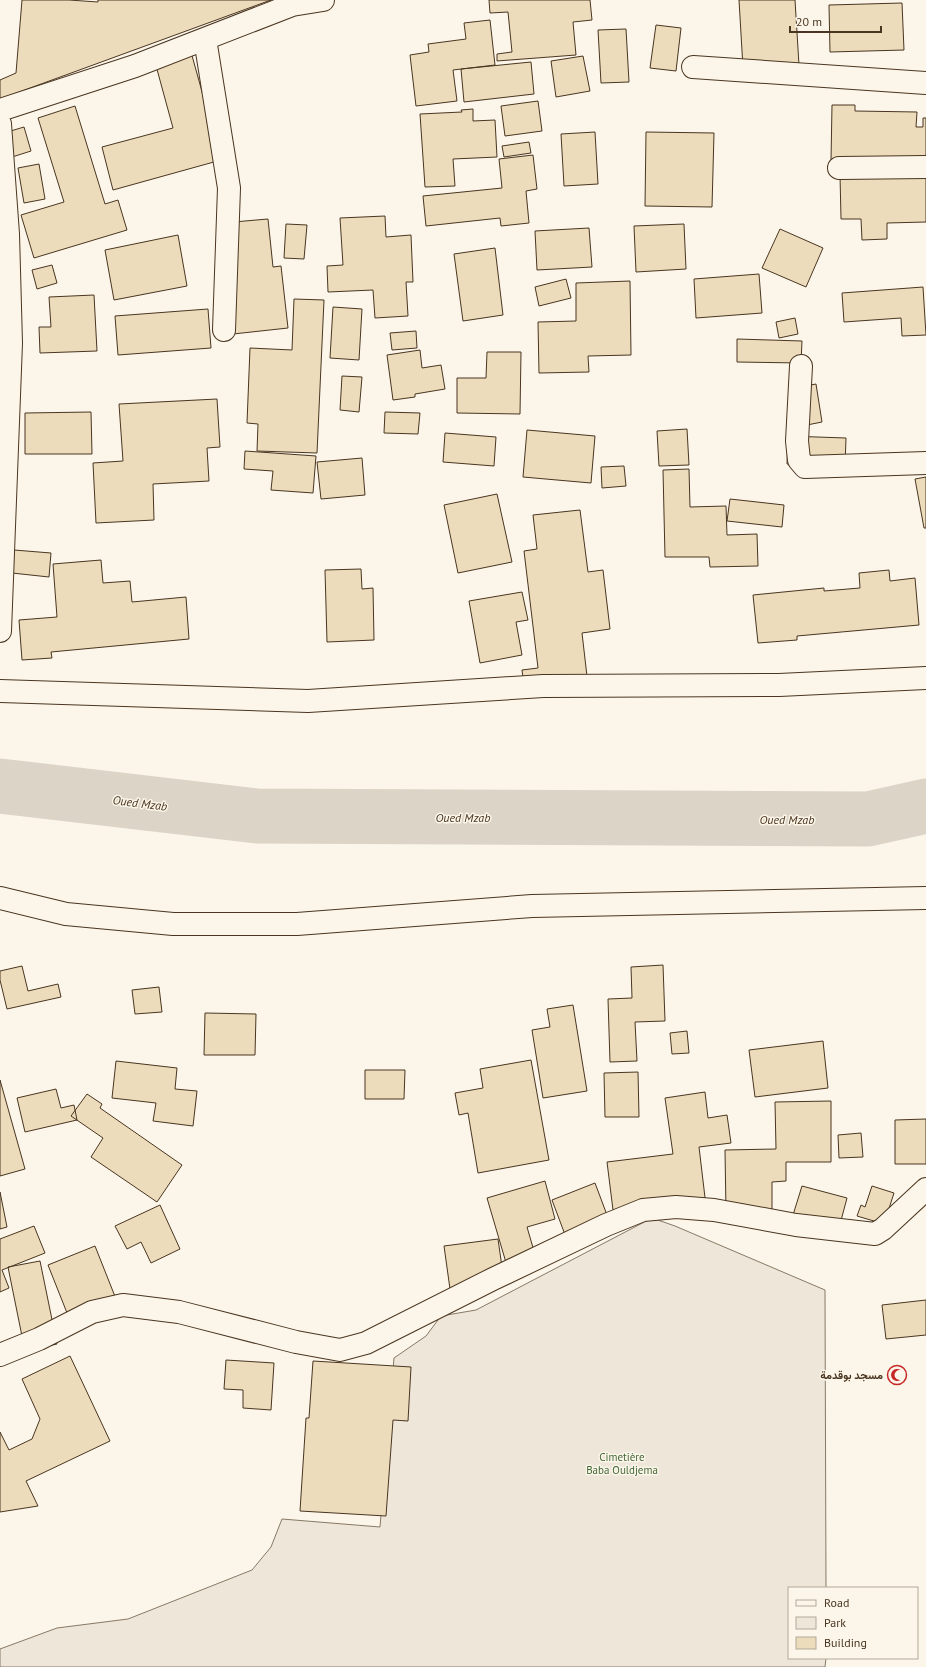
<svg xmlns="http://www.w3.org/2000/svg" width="926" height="1667" font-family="'PT Sans',Vazirmatn,sans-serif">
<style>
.green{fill:#ede6d9;stroke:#887966}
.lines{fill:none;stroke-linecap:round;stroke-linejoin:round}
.river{stroke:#dcd4c6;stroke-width:55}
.building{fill:#ecdcbc;stroke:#4a3520}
.minor-casing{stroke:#4a3520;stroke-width:24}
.tertiary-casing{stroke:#4a3520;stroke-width:24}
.minor{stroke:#fbf6e9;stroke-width:22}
.tertiary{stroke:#fbf6e9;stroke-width:22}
.labels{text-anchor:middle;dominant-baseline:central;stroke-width:3;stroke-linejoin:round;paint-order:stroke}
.poi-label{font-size:11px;font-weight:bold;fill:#4a3520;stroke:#fbf6e9;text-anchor:end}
.park-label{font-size:11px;fill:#436837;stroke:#fbf6e9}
.water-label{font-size:12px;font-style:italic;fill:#4a3520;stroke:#fbf6e9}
</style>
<rect width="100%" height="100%" fill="#fbf6e9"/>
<!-- green -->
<path class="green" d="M 652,1218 L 675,1226 L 825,1290 L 826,1588 L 789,1588 L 789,1658 L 826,1658 L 825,1667 L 0,1667 L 0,1649 L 57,1628 L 128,1619 L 252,1570 L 271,1547 L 282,1519 L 380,1527 L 394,1358 L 426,1336 L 441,1316 L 476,1310 Z"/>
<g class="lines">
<!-- river -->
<path class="river" d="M 0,786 L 257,816 L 868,819 L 926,806"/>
</g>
<!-- building -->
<path class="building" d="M 22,0 L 69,0 L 98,2 L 98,0 L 271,0 L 0,99 L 0,80 L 16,73 Z
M 489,0 L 590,0 L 592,20 L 573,22 L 576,55 L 497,61 L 497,54 L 512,52 L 508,12 L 490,13 Z
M 739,0 L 795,0 L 799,65 L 743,68 Z
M 902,3 L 904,50 L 830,52 L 829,5 Z
M 490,20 L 495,65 L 453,70 L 457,101 L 416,106 L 410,55 L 429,52 L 428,44 L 466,39 L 464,23 Z
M 656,25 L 681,28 L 676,71 L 650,68 Z
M 626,29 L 629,82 L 601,83 L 598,30 Z
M 191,52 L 221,160 L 113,190 L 102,147 L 173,128 L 155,62 Z
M 583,56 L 590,91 L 556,97 L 551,61 Z
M 531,62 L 534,94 L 464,102 L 461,69 Z
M 538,101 L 542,131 L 505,136 L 501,106 Z
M 832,105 L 855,105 L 855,111 L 917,112 L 916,127 L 923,127 L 923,118 L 926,118 L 926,162 L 831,161 Z
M 75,106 L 105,204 L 118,200 L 127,230 L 34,258 L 21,215 L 64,202 L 38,118 Z
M 473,109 L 473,121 L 495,120 L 497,157 L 453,159 L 455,186 L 425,187 L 420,114 L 462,112 L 461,110 Z
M 24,127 L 31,151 L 12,157 L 4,133 Z
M 595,132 L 598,184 L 564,186 L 561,134 Z
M 646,132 L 714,133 L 712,207 L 645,206 Z
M 529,142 L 531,153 L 504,157 L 502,146 Z
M 533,155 L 537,189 L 526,191 L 529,223 L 501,226 L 500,218 L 426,226 L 423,196 L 502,188 L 499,159 Z
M 39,164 L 45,199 L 24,203 L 18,168 Z
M 926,173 L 926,222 L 887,223 L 887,239 L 862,240 L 861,219 L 841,219 L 840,175 Z
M 385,216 L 386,237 L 411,235 L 413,282 L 406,282 L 408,316 L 375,318 L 373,290 L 328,292 L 327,266 L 343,265 L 340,218 Z
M 268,219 L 273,267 L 281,266 L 288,328 L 233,334 L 222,223 Z
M 286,224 L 307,225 L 304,259 L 284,258 Z
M 684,224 L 686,269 L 636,272 L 634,226 Z
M 589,228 L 592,267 L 537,270 L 535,231 Z
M 780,229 L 823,248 L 806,287 L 762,268 Z
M 178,235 L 187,286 L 114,300 L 105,250 Z
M 495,248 L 503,315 L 463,321 L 454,254 Z
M 52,265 L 57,283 L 37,289 L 32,270 Z
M 759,274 L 762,313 L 696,318 L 694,279 Z
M 566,279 L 571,298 L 539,306 L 535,287 Z
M 630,281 L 631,355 L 588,356 L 589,372 L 539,373 L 538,322 L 576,321 L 576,283 Z
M 923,287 L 926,335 L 902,336 L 901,318 L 844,322 L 842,293 Z
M 94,295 L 97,351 L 40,353 L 39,327 L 51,327 L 49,297 Z
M 294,299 L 324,300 L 317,453 L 257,451 L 258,424 L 247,423 L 250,348 L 292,350 Z
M 333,307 L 362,309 L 359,360 L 330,358 Z
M 208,309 L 211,348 L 118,355 L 115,316 Z
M 795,318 L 798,334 L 779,338 L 776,322 Z
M 416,331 L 417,348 L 392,350 L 390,333 Z
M 737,339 L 802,341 L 801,363 L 737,362 Z
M 420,350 L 422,368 L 441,365 L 445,389 L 415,394 L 415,397 L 393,400 L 387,355 Z
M 487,352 L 521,352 L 520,414 L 457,413 L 457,378 L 486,378 Z
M 342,376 L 362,377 L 359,412 L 340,410 Z
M 816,384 L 822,422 L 797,427 L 790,389 Z
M 217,399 L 220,447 L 207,448 L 209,481 L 153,484 L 154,520 L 96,523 L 93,463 L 123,461 L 119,404 Z
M 91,412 L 92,454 L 25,454 L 25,413 Z
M 385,412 L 420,413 L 418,434 L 384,433 Z
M 687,429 L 689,465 L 659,466 L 657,431 Z
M 527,430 L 595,436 L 591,483 L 523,477 Z
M 445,433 L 496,437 L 494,466 L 443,462 Z
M 788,436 L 846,438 L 845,467 L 787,464 Z
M 245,451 L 316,456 L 313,493 L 271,490 L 273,471 L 244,469 Z
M 362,458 L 365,495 L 321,499 L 317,462 Z
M 624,466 L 626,486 L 602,488 L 601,467 Z
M 689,469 L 690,507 L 726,506 L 727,535 L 757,534 L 758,566 L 710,567 L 709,557 L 665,557 L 663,470 Z
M 926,477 L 926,528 L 924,528 L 915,479 Z
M 497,494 L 512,562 L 458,573 L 444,505 Z
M 730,499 L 784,505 L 782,527 L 727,521 Z
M 580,510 L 588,572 L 603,570 L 610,629 L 582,633 L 588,685 L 525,693 L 522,670 L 538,668 L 524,551 L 537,549 L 533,515 Z
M 14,550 L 51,553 L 49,577 L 12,573 Z
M 101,560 L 103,583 L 130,581 L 132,602 L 186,597 L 189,639 L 51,652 L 52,658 L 22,660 L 19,620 L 57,617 L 53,564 Z
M 361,569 L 362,589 L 373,588 L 374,640 L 327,642 L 325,570 Z
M 889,570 L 890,581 L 915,578 L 919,625 L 797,636 L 797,640 L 758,643 L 753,595 L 824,588 L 824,591 L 860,588 L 859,573 Z
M 522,592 L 528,620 L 516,622 L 522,655 L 480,663 L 469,601 Z
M 663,965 L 665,1021 L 635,1022 L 637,1061 L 610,1062 L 608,999 L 632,998 L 631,967 Z
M 22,966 L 28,991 L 58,984 L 61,997 L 7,1009 L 0,980 L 0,971 Z
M 159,987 L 162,1012 L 135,1014 L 132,990 Z
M 573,1005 L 587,1091 L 543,1098 L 532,1030 L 550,1027 L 547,1009 Z
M 205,1013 L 256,1014 L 255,1055 L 204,1055 Z
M 687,1031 L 689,1053 L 672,1054 L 670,1033 Z
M 823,1041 L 828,1088 L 755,1097 L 749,1050 Z
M 531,1060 L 549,1160 L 478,1173 L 468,1113 L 459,1115 L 455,1093 L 483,1088 L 480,1069 Z
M 116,1061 L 177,1068 L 175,1089 L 197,1091 L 193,1126 L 153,1121 L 156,1103 L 112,1098 Z
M 365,1070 L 405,1070 L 404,1099 L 365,1099 Z
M 638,1072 L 639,1117 L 605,1117 L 604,1073 Z
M 0,1080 L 25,1169 L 0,1176 Z
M 56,1089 L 61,1108 L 74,1105 L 77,1120 L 25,1132 L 17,1098 Z
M 705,1092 L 708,1118 L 727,1115 L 731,1143 L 699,1147 L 706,1206 L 614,1218 L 607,1162 L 673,1154 L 665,1098 Z
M 87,1094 L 102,1104 L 100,1108 L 182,1165 L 157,1202 L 91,1157 L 103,1138 L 71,1116 Z
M 831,1101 L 831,1162 L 786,1162 L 786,1181 L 772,1182 L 772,1211 L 726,1212 L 725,1150 L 776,1149 L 775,1102 Z
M 926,1119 L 926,1164 L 895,1164 L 895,1120 Z
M 861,1133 L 863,1157 L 839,1158 L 838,1135 Z
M 545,1181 L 555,1219 L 527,1227 L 536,1258 L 507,1266 L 487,1198 Z
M 595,1183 L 613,1231 L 570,1248 L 552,1200 Z
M 802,1186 L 847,1198 L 839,1228 L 793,1215 Z
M 872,1186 L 894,1193 L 884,1224 L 857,1216 L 861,1205 L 865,1207 Z
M 0,1192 L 7,1227 L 0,1229 Z
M 160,1205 L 180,1249 L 151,1263 L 141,1242 L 127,1249 L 115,1226 Z
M 34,1226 L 45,1253 L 2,1270 L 9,1288 L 0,1292 L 0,1239 Z
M 498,1239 L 504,1281 L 450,1289 L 444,1246 Z
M 95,1246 L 118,1304 L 73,1328 L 48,1265 Z
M 40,1261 L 57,1344 L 25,1351 L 8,1267 Z
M 926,1300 L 926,1335 L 886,1339 L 882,1305 Z
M 70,1356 L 110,1441 L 26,1481 L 38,1506 L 0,1512 L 0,1432 L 9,1450 L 32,1439 L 40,1419 L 22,1379 Z
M 226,1360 L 274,1363 L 271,1410 L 243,1408 L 243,1390 L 224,1389 Z
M 313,1361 L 411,1367 L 408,1421 L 393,1420 L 386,1516 L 300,1511 L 306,1418 L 309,1418 Z"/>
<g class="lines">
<defs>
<path id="minor" d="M 205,39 L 229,188 L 224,330
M 693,67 L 926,83
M 0,110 L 135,66 L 292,5 L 323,0
M 0,124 L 8,234 L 11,343 L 0,631
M 839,168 L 926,167
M 801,366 L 797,441 L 799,460 L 805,467 L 926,463
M 0,691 L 308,701 L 543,686 L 779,685 L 926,678
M 0,1355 L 39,1339 L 92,1312 L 123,1305 L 179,1312 L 296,1342 L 340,1350 L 366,1343 L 493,1279 L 606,1225 L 643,1210 L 676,1207 L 714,1210 L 796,1225 L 875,1234 L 883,1229 L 926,1189"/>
<path id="tertiary" d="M 0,898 L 66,914 L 173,924 L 297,924 L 532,906 L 926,898"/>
</defs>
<!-- minor casing -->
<use href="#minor" class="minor-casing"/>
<!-- tertiary casing -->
<use href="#tertiary" class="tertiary-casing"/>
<!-- minor -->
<use href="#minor" class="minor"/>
<!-- tertiary -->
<use href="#tertiary" class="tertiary"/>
</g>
<!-- icons -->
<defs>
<symbol id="mosque-ring" viewBox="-11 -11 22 22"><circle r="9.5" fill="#fbf6e9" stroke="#c62828" stroke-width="1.5"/><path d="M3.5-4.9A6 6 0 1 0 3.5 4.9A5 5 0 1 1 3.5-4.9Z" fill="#c62828"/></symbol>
</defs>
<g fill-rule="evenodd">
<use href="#mosque-ring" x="886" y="1364" width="22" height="22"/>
</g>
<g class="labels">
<!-- poi labels -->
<g class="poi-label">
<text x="883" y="1375">مسجد بوقدمة</text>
</g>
<!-- park labels -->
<g class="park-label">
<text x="622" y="1457">Cimetière<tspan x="622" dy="13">Baba Ouldjema</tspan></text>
</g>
<!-- water labels -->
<g class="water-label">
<text transform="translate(140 803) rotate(7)">Oued Mzab</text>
<text x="463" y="817">Oued Mzab</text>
<text x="787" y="819">Oued Mzab</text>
</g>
</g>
<!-- legend -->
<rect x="788" y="1587" width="130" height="72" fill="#fbf6e9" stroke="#b4a999"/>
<rect x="796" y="1600" width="20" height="6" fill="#fbf6e9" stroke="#b4a999"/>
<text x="824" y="1607" font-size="12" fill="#4a3520">Road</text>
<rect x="796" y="1617" width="20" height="12" fill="#ede6d9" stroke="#b4a999"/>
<text x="824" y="1627" font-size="12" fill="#4a3520">Park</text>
<rect x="796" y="1637" width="20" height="12" fill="#ecdcbc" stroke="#b4a999"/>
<text x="824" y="1647" font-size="12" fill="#4a3520">Building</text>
<!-- scale -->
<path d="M790 26v6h91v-6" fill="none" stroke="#4a3520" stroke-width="2"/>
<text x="796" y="26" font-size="12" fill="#4a3520" stroke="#fbf6e9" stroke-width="3" paint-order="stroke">20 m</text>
</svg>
